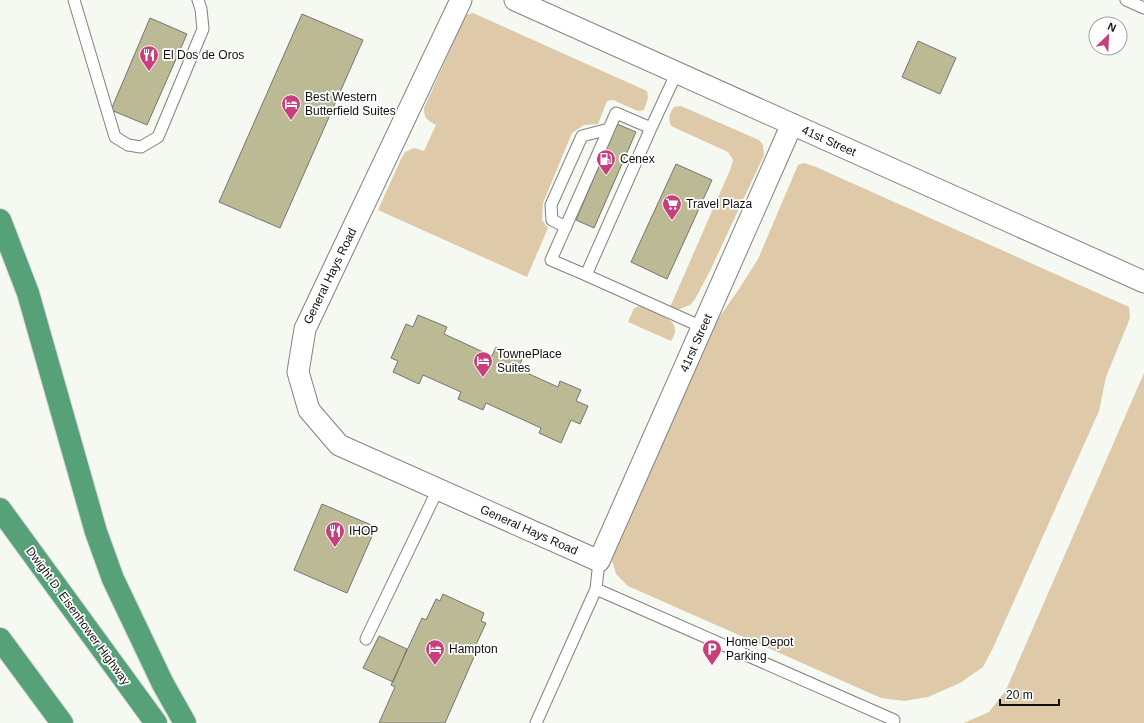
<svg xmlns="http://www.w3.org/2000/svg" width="1144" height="723" font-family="Helvetica,sans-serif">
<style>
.green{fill:#dec9a9}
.building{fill:#bcba95;stroke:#75756f}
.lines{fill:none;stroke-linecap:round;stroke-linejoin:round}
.service-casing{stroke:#7f837d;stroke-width:13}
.minor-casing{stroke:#7f837d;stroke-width:23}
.motorway-casing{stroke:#d4d4d4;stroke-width:24}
.service{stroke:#fff;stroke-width:11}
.minor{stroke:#fff;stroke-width:21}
.motorway{stroke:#57a179;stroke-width:22}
.labels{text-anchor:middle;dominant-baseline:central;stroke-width:3.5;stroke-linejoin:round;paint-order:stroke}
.poi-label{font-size:12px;fill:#0f100e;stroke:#fff;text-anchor:start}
.street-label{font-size:12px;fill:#0f100e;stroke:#fff}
</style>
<rect width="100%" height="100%" fill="#f5f9f2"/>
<!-- green -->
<path class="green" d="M 473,13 L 647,91 L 648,98 L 644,110 L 638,111 L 613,100 L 607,101 L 598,124 L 584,125 L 572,133 L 543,203 L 542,220 L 548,228 L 527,277 L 378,210 L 401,159 L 405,152 L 414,148 L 424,151 L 436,125 C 427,120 424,119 424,108 L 466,15 Z
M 681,106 L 759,140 L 763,145 L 764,155 L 710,271 L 695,299 L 690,305 L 677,310 L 672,308 L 671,305 L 730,170 L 733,160 L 728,152 L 671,126 C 668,118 669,114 674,107 Z
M 804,163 L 816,167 L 1129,307 L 1130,318 L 1106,377 L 1099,411 L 993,648 L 983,667 L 960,683 L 928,697 L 904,701 L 881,698 L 628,586 L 616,574 L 611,557 L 713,326 L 739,289 L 758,259 L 798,165 Z
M 640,306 C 649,310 675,318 675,329 C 676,333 673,337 671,341 L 628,322 L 634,308 Z
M 1144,373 L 1144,723 L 964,723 L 989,712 L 1006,690 Z"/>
<!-- building -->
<path class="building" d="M 302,14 L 363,40 L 280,228 L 219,202 Z
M 150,18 L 187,34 L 147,125 L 111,110 Z
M 918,41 L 956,58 L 940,94 L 902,77 Z
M 617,124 L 636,132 L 594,228 L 576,220 Z
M 676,164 L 712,180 L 667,279 L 631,262 Z
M 418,315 L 447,327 L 444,334 L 492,356 L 496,347 L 522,359 L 518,369 L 558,387 L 560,381 L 581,390 L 576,401 L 588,406 L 580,424 L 571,420 L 561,443 L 539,433 L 541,428 L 486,403 L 483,410 L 458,399 L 461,392 L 423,375 L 419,384 L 393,372 L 398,361 L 391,358 L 406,324 L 413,327 Z
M 322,504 L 376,527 L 347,593 L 294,570 Z
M 443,594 L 484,613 L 481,621 L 486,623 L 475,647 L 478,648 L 445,723 L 379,723 L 395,687 L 391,685 L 422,618 L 426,620 L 436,599 L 440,601 Z
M 379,636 L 407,649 L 393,682 L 363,668 Z"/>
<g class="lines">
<defs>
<path id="service" d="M 74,0 L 115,137 L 128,145 L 141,147 L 158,137 L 203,29 L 201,9 L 198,0
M 1126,0 L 1144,8
M 677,72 L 651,128 L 586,275 L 702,327
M 566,227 L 552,220 L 551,205 L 582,136 L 609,129
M 586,275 L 551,260 L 616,113 L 651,128
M 596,589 L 599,561
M 366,639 L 438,489
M 536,723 L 596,589 L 894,720"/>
<path id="minor" d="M 461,0 L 305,329 L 298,372 L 309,410 L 339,445 L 599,561 L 792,124
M 515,0 L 1144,282"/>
<path id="motorway" d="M 0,220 L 28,293 L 96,532 L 113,579 L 163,684 L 185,723
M 0,509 L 156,723
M 0,639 L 62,723"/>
</defs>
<!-- service casing -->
<use href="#service" class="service-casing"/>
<!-- minor casing -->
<use href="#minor" class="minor-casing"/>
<!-- motorway casing -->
<use href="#motorway" class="motorway-casing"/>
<!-- service -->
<use href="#service" class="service"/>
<!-- minor -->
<use href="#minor" class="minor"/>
<!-- motorway -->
<use href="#motorway" class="motorway"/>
</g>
<!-- icons -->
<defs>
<symbol id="restaurant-pin" viewBox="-11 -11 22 30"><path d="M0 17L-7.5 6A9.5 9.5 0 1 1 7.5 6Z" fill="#c83f7b" stroke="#fff"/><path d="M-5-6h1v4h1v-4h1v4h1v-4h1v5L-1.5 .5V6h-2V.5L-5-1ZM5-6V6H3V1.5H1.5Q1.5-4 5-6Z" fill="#fff"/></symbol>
<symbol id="hotel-pin" viewBox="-11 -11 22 30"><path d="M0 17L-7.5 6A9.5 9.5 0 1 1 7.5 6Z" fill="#c83f7b" stroke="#fff"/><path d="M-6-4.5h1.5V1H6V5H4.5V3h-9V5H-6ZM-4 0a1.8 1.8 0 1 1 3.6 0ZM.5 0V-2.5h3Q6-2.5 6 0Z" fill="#fff"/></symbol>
<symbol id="fuel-pin" viewBox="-11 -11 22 30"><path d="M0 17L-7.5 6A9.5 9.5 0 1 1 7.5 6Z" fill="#c83f7b" stroke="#fff"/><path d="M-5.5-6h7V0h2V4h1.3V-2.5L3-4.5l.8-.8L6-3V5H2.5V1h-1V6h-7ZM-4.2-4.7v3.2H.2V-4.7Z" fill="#fff"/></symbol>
<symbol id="supermarket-pin" viewBox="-11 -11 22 30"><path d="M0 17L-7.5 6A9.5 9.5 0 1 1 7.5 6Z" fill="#c83f7b" stroke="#fff"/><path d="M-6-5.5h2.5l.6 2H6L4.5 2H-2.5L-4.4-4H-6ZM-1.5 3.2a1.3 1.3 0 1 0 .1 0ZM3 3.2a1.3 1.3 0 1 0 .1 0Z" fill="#fff"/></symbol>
<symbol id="parking-pin" viewBox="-11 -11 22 30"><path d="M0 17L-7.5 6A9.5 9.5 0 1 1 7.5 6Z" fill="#c83f7b" stroke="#fff"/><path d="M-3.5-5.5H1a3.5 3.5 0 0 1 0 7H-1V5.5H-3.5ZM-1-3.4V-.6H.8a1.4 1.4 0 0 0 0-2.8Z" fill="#fff"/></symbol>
</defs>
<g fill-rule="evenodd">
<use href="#restaurant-pin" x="138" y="44" width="22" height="30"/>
<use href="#hotel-pin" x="280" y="93" width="22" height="30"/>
<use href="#fuel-pin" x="595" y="148" width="22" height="30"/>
<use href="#supermarket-pin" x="661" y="193" width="22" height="30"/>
<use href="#hotel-pin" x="472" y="350" width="22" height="30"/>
<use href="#restaurant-pin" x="324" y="520" width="22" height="30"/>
<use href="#hotel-pin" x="424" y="638" width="22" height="30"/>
<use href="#parking-pin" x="701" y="638" width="22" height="30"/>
</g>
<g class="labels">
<!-- poi labels -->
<g class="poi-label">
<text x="163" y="55">El Dos de Oros</text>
<text x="305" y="97">Best Western<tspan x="305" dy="14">Butterfield Suites</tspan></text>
<text x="620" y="159">Cenex</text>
<text x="686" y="204">Travel Plaza</text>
<text x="497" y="354">TownePlace<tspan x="497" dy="14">Suites</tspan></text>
<text x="349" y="531">IHOP</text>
<text x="726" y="642">Home Depot<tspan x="726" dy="14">Parking</tspan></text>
<text x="449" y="649">Hampton</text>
</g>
<!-- street labels -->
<g class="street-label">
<text transform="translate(829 141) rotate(24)">41st Street</text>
<text transform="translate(330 276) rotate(-64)">General Hays Road</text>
<text transform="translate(696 343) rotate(-66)">41rst Street</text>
<text transform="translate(529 530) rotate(24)">General Hays Road</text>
<text transform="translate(78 616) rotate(54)">Dwight D. Eisenhower Highway</text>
</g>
</g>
<!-- north arrow -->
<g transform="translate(1108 36) rotate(24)"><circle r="19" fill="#ffffff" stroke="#9f9f9f"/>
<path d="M0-3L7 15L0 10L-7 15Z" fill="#c83f7b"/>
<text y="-6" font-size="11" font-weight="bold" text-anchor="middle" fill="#0f100e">N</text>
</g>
<!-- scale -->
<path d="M1000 699v6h59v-6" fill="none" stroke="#0f100e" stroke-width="2"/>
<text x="1006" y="699" font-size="12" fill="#0f100e" stroke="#ffffff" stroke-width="3" paint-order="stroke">20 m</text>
</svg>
